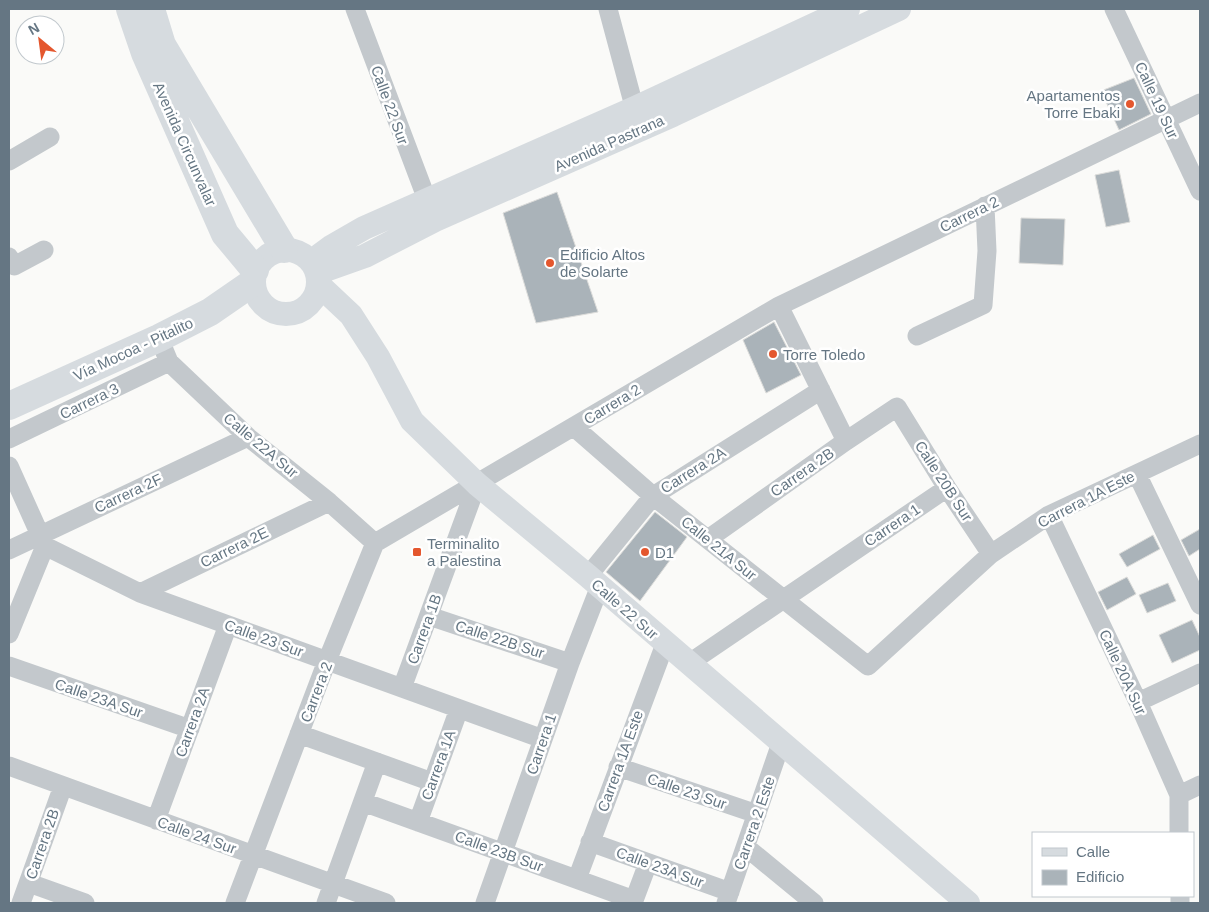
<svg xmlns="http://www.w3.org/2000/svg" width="1209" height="912" font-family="Arial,sans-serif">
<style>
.building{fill:#aab3b9;stroke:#dcdcda}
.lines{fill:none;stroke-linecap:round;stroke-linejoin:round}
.minor{stroke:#c3c8cc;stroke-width:19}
.major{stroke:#d6dbdf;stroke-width:24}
.highway{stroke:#d6dbdf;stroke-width:28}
.poi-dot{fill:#e4572e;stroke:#fff;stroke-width:2}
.labels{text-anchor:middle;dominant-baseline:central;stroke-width:5;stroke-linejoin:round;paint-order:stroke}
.poi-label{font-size:15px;fill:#657683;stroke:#fff;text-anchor:start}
.street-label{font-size:15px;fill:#657683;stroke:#fff}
</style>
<rect width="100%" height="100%" fill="#fafaf8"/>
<!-- building -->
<path class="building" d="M 1134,78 L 1151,114 L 1119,130 L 1101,91 Z
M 1119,170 L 1130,222 L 1106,227 L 1095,175 Z
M 557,192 L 598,312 L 536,323 L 503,213 Z
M 1021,218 L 1065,219 L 1063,265 L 1019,263 Z
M 774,322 L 801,375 L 766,393 L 743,340 Z
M 655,512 L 687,537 L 640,601 L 606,572 Z
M 1200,529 L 1200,549 L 1189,556 L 1181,540 Z
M 1153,535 L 1160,549 L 1127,567 L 1119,554 Z
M 1127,577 L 1136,594 L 1107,610 L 1098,592 Z
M 1168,583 L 1176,601 L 1147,613 L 1139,595 Z
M 1192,620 L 1200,637 L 1200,650 L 1172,663 L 1159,635 Z"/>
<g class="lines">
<!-- minor -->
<path class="minor" d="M 355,9 L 432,213
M 608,9 L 638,121
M 1114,9 L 1200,191
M 9,161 L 50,137
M 9,257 L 14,266 L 44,250
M 779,306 L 846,441
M 917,336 L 983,305 L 987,251 L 985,206
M 159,338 L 169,362 L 248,437 L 329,502 L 375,543
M 574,427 L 653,496 L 868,666 L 991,554 L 1049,515 L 1200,444
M 9,439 L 169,362
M 9,466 L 45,546 L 9,634
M 1137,474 L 1200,605
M 1049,515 L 1138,702 L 1179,795 L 1179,833
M 708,539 L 846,441 L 897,407 L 947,488 L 991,554
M 45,546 L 140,593 L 543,739
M 9,550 L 248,437
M 588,576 L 653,496 L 821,390
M 140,593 L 329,502
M 429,616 L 570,663
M 688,664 L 947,488
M 9,666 L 190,729
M 402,688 L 477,484
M 1138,702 L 1200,673
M 299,734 L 432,782
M 9,766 L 386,903
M 618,767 L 757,814
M 1179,795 L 1200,785
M 363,802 L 634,900
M 156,820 L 228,625
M 418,822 L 459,709
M 590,842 L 730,892
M 746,847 L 814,903
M 577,879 L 665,644
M 29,883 L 85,903
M 1180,896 L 1180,903
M 21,903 L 63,786
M 235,903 L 327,661 L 375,543 L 779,306 L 1200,103
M 326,903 L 377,762
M 485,903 L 570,663 L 600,586
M 633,903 L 648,863
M 726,903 L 781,743"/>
<!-- major -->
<path class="major" d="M254 282a32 32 0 1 1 64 0a32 32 0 1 1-64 0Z
M 312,261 L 331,247 L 364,228 L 635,108 L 848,9
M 317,273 L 365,256 L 435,220 L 673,115 L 899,9
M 318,284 L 351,315 L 378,357 L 412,421 L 477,484 L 588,576 L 968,903"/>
<!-- highway -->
<path class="highway" d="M 130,9 L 145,53 L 225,234 L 255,270
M 151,9 L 162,45 L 284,249
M 9,406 L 159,338 L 210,312 L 252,283"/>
</g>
<!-- markers -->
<g class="poi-dot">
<circle cx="1130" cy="104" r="5"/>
<circle cx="550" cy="263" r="5"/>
<circle cx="773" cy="354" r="5"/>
<rect x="412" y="547" width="10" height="10" rx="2.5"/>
<circle cx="645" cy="552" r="5"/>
</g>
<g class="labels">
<!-- poi labels -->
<g class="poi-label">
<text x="1120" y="95" text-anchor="end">Apartamentos<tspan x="1120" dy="17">Torre Ebaki</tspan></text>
<text x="560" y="254">Edificio Altos<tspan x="560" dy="17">de Solarte</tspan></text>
<text x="783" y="354">Torre Toledo</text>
<text x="427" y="543">Terminalito<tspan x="427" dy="17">a Palestina</tspan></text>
<text x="655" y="552">D1</text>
</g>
<!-- street labels -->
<g class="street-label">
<text transform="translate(1157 100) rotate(65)">Calle 19 Sur</text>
<text transform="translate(390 105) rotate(70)">Calle 22 Sur</text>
<text transform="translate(609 143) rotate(-24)">Avenida Pastrana</text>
<text transform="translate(185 144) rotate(66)">Avenida Circunvalar</text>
<text transform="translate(969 214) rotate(-26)">Carrera 2</text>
<text transform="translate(133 349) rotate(-25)">Vía Mocoa - Pitalito</text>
<text transform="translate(89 401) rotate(-26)">Carrera 3</text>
<text transform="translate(612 404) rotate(-31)">Carrera 2</text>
<text transform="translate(261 445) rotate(40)">Calle 22A Sur</text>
<text transform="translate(693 470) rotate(-32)">Carrera 2A</text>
<text transform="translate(802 472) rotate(-35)">Carrera 2B</text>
<text transform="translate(944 481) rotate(57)">Calle 20B Sur</text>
<text transform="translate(128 493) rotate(-25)">Carrera 2F</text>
<text transform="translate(1086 499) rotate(-27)">Carrera 1A Este</text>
<text transform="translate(892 525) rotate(-34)">Carrera 1</text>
<text transform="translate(234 547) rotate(-26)">Carrera 2E</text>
<text transform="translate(719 548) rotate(39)">Calle 21A Sur</text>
<text transform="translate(625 609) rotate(41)">Calle 22 Sur</text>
<text transform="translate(424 629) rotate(-70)">Carrera 1B</text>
<text transform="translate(264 638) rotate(20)">Calle 23 Sur</text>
<text transform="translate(500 639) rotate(18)">Calle 22B Sur</text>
<text transform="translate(1123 672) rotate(65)">Calle 20A Sur</text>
<text transform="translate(316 692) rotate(-69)">Carrera 2</text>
<text transform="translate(99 698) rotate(19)">Calle 23A Sur</text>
<text transform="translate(192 722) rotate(-70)">Carrera 2A</text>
<text transform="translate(541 744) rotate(-71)">Carrera 1</text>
<text transform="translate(620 761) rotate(-70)">Carrera 1A Este</text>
<text transform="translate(438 765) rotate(-70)">Carrera 1A</text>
<text transform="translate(687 791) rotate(19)">Calle 23 Sur</text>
<text transform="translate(754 823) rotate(-71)">Carrera 2 Este</text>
<text transform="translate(197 835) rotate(20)">Calle 24 Sur</text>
<text transform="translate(42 844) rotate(-71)">Carrera 2B</text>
<text transform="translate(499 851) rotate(20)">Calle 23B Sur</text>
<text transform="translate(660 867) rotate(20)">Calle 23A Sur</text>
</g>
</g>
<!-- border -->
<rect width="1209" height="912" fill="none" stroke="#657683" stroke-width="20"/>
<!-- legend -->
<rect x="1032" y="832" width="162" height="65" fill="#ffffff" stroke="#c1c8cd"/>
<rect x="1042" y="848" width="25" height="8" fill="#d6dbdf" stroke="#c1c8cd"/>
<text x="1076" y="857" font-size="15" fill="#657683">Calle</text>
<rect x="1042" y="870" width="25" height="15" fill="#aab3b9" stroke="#c1c8cd"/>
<text x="1076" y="882" font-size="15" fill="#657683">Edificio</text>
<!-- north arrow -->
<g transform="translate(40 40) rotate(331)"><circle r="24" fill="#ffffff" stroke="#c1c8cd"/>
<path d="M0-4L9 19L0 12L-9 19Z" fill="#e4572e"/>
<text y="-8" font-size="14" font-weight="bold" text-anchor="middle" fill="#657683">N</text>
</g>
</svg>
